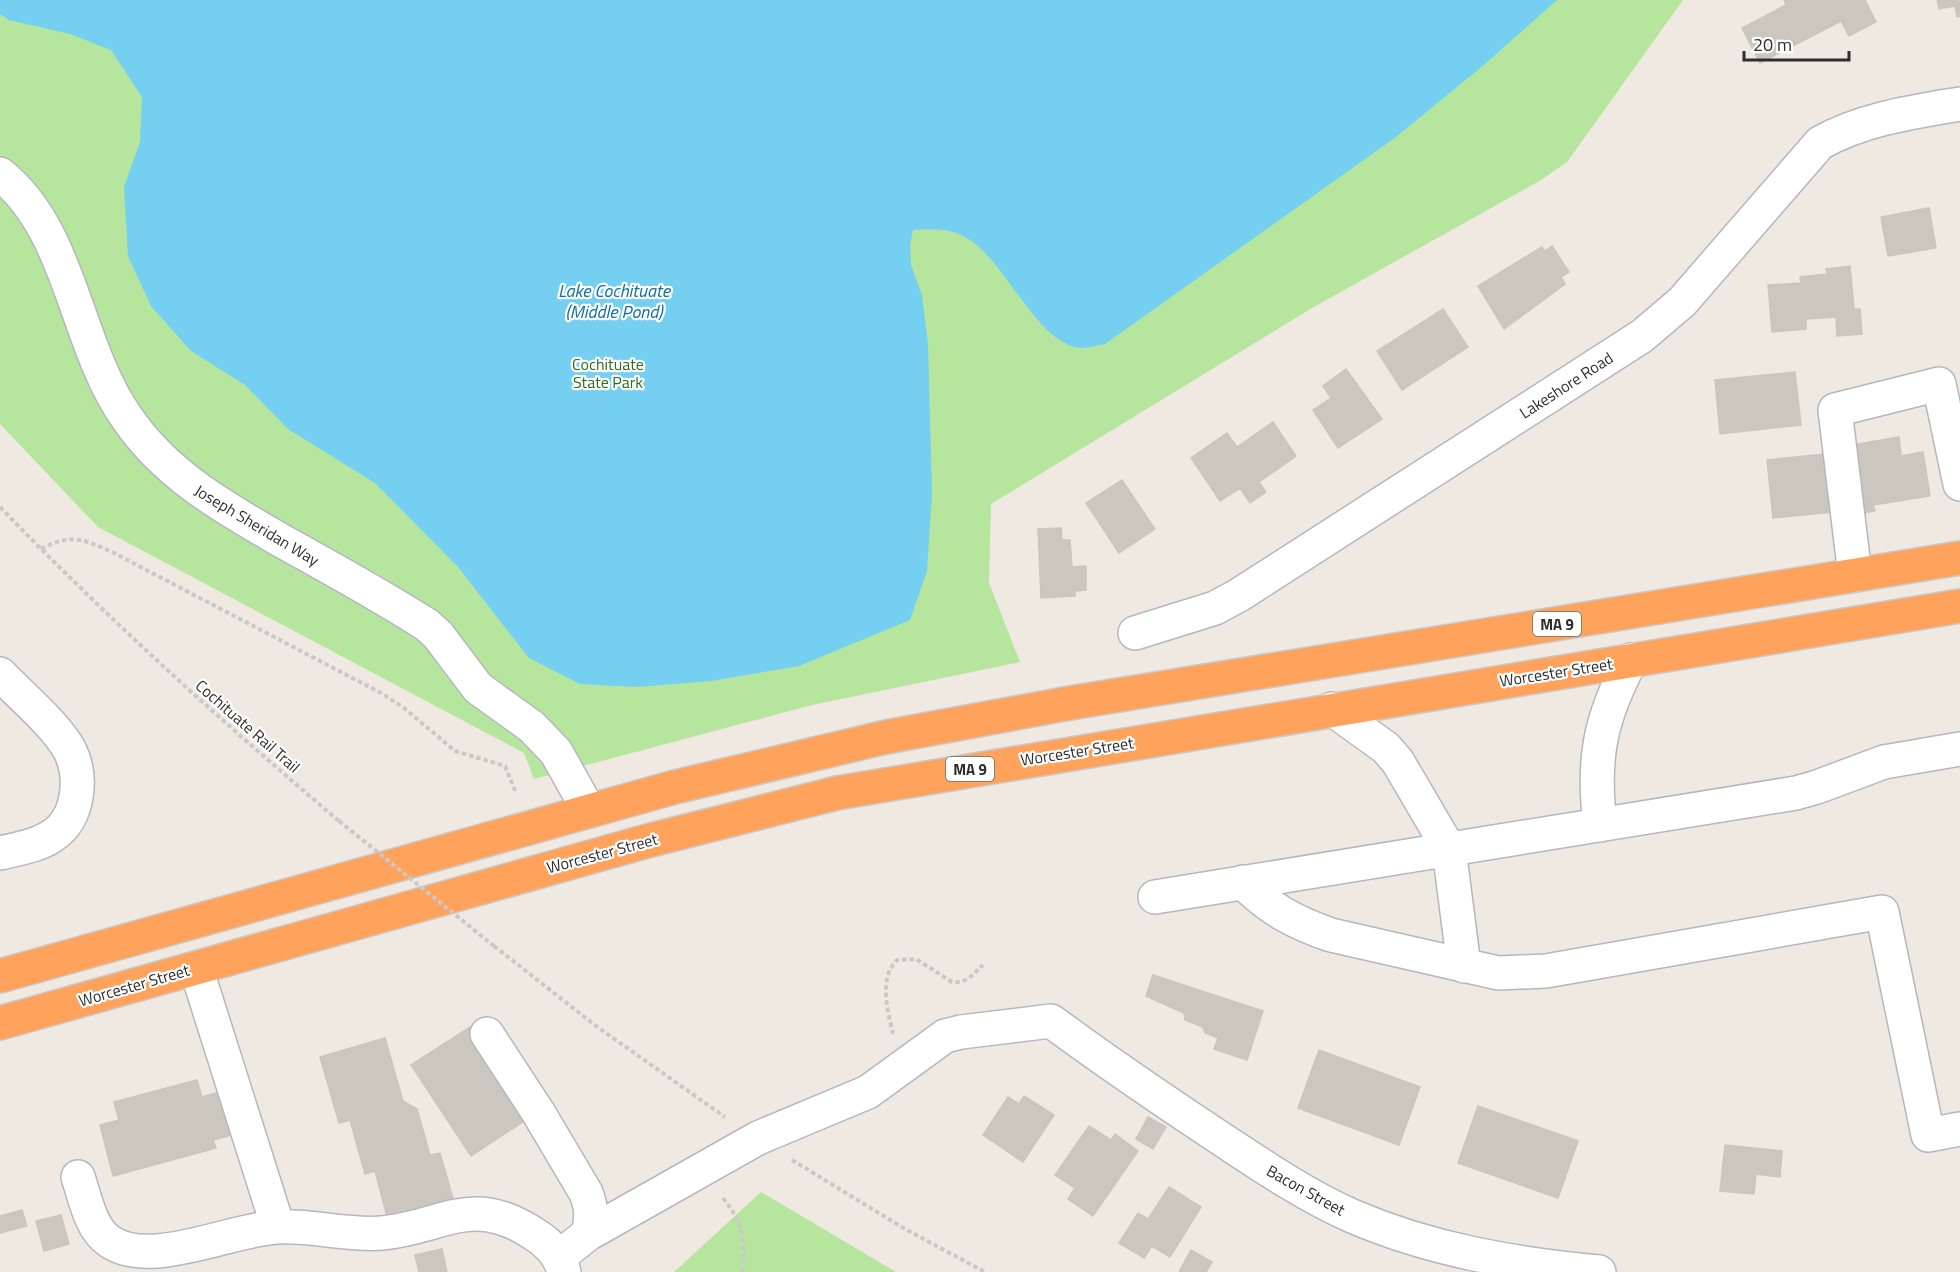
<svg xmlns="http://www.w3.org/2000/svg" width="1960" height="1272" font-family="'Titillium Web',sans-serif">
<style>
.green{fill:#b6e59e}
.water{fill:#75cff0}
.building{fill:#cbc7bf;stroke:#cbc5ba;stroke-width:1.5}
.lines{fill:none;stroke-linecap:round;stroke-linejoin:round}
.minor-casing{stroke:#b4b7c1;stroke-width:36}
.highway-casing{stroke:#c9c9c9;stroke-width:36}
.path{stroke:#c9c9c9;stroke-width:4;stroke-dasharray:4.5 3;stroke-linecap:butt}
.minor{stroke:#fff;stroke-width:33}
.highway{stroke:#ffa35c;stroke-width:33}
.path-bridge{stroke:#c9c9c9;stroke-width:4;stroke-dasharray:4.5 3;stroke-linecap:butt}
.labels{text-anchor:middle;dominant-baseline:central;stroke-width:4.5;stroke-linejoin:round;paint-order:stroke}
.shield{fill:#fff;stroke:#6d6d6d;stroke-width:1.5}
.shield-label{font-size:15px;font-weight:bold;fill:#2e2e2e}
.park-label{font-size:16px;fill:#2c6e1b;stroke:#fff}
.street-label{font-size:16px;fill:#2e2e2e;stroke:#fff}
.water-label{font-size:18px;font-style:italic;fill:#0d6fa3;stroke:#fff}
</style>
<rect width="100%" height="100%" fill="#efe9e1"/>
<!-- green -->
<path class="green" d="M 0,0 L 1683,0 L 1567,162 L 1541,180 L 1312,308 L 991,504 L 989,583 L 1020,662 L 812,705 L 534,779 L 524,753 L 98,527 L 0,424 Z
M 761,1192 L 896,1272 L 674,1272 Z"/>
<!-- water -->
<path class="water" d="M 0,0 L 1557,0 L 1485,64 L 1396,137 L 1105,344 C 1098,345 1089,348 1082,348 C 1036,346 1004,255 963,236 C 947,228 931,229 913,230 L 910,245 L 911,265 L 922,295 L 928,344 L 932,493 L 927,571 L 910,620 L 799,666 L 711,681 L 637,687 L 580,684 L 529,658 L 458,567 L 375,483 L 288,429 L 245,385 L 191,351 L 151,306 L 128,256 L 124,187 L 140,142 L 142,97 L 111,50 L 70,34 L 9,20 L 0,14 Z"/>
<!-- building -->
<path class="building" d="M 1784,0 L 1865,0 L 1876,22 L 1849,36 L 1841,21 L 1760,63 L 1742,28 L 1786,5 Z
M 1937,0 L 1960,0 L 1960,16 L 1957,17 L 1955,6 L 1939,9 Z
M 1929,208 L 1936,248 L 1888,256 L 1881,217 Z
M 1552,246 L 1569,272 L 1561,277 L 1565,284 L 1504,329 L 1478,286 L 1542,247 L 1545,251 Z
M 1850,266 L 1854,309 L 1860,309 L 1862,334 L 1837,336 L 1836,317 L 1806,319 L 1806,329 L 1772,332 L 1768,285 L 1801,283 L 1800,277 L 1827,274 L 1826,269 Z
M 1443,309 L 1468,347 L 1402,390 L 1377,351 Z
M 1346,369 L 1382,419 L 1338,448 L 1313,410 L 1331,398 L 1323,386 Z
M 1795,372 L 1801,425 L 1720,434 L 1715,380 Z
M 1273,422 L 1296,456 L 1259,482 L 1266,492 L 1250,503 L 1240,488 L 1220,501 L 1191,458 L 1227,433 L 1237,447 Z
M 1899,437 L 1901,456 L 1923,452 L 1930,496 L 1873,505 L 1875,511 L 1857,514 L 1847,446 Z
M 1825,454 L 1831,512 L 1773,518 L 1767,460 Z
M 1122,480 L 1155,529 L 1119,553 L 1086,503 Z
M 1061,528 L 1062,540 L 1070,540 L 1072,567 L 1086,566 L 1086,590 L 1075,591 L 1075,596 L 1041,598 L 1038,529 Z
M 1153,975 L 1263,1011 L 1247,1060 L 1214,1049 L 1218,1038 L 1205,1033 L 1203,1027 L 1185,1020 L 1184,1013 L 1146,996 Z
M 470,1027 L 530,1117 L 471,1156 L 411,1065 Z
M 385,1038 L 403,1101 L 417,1109 L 430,1155 L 440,1153 L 454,1202 L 388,1220 L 375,1171 L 365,1174 L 350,1120 L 339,1123 L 320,1057 Z
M 1319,1050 L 1420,1087 L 1399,1145 L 1298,1108 Z
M 197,1080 L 202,1097 L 220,1092 L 232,1135 L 213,1140 L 216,1148 L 113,1176 L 100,1125 L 119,1120 L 114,1102 Z
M 1024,1096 L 1054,1115 L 1023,1162 L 983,1135 L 1008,1097 L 1019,1104 Z
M 1478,1106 L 1578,1141 L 1558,1198 L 1458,1163 Z
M 1148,1117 L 1166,1127 L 1153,1149 L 1136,1139 Z
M 1089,1126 L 1111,1140 L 1115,1134 L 1138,1151 L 1093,1216 L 1068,1199 L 1075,1188 L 1055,1175 Z
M 1725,1145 L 1782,1151 L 1780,1177 L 1756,1174 L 1754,1194 L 1720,1191 Z
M 1169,1187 L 1201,1207 L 1170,1257 L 1152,1246 L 1144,1258 L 1119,1243 L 1138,1213 L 1148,1219 Z
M 22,1210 L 27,1226 L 0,1233 L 0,1216 Z
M 61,1215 L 69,1244 L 44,1251 L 36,1221 Z
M 442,1249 L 447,1272 L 419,1272 L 415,1255 Z
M 1191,1250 L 1212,1262 L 1206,1272 L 1179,1272 Z"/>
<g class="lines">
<defs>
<path id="minor" d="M 0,174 C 72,231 75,345 127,418 C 166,475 223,507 282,541 C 331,568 380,595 427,625 L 438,635 L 478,688 L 532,727 L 556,752 L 589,811
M 1855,575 L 1835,410 L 1939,384 L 1960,484
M 1135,633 L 1215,608 L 1239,595 L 1642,336 L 1682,302 L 1820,143 C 1862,119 1912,112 1960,104
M 0,674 C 21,696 54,723 69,749 C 83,775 80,818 52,836 C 37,846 17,849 0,853
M 1332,709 L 1386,748 L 1398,762 L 1449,849 L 1464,966
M 1600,825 C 1592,758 1600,719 1631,660
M 1243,882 C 1269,909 1296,923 1331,935 L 1498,973 L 1546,971 L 1882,912 L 1928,1135 L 1960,1129
M 1155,897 L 1796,793 L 1817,787 L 1884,762 L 1960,749
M 196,968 L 278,1227
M 487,1034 L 538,1112 L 586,1193 C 592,1208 592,1219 588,1234
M 78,1177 C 85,1197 90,1228 109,1241 C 150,1270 231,1229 278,1227 C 312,1225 348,1236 382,1233 C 443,1228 471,1192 534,1234 C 549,1243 560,1255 564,1272
M 559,1257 L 588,1234 L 758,1138 L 868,1092 L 945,1036 L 961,1032 L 1051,1021 C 1108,1063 1167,1103 1226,1142 C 1267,1169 1307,1196 1352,1216 C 1431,1250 1514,1264 1599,1272"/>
<path id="highway" d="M 0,976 L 675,787 L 886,737 L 1070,703 L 1960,558
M 0,1023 L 651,840 L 837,793 L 1960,606"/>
</defs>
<!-- minor casing -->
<use href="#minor" class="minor-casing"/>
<!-- highway casing -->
<use href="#highway" class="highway-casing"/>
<!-- path -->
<path class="path" d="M 0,507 C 107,618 221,721 339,821
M 41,549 C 72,533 83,539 114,553 L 383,694 L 404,708 L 455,751 L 505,766 L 516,793
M 494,946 L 596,1026 L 725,1117
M 893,1034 C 888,1011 878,979 897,960 L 916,959 L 952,982 C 966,984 973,974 983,965
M 792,1160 L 905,1229 L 985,1272
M 723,1198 C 744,1224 745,1240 742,1272"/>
<!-- minor -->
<use href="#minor" class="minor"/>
<!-- highway -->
<use href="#highway" class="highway"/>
<!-- path-bridge -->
<path class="path-bridge" d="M 339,821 L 494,946"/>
</g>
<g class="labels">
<!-- shield labels -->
<g class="shield">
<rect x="1533" y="612" width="48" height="24" rx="4.5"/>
<rect x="946" y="757" width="48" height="24" rx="4.5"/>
</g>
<g class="shield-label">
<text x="1557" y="624">MA 9</text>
<text x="970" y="769">MA 9</text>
</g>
<!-- park labels -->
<g class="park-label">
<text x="608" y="364">Cochituate<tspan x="608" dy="18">State Park</tspan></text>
</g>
<!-- street labels -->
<g class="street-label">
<text transform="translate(1566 385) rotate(-33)">Lakeshore Road</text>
<text transform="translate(257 525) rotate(31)">Joseph Sheridan Way</text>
<text transform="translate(1556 672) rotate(-9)">Worcester Street</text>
<text transform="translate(248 726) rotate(41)">Cochituate Rail Trail</text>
<text transform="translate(1077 751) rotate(-9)">Worcester Street</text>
<text transform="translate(602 853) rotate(-15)">Worcester Street</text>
<text transform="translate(134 985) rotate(-16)">Worcester Street</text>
<text transform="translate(1306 1190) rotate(29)">Bacon Street</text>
</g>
<!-- water labels -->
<g class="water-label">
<text x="614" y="290">Lake Cochituate<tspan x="614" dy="21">(Middle Pond)</tspan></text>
</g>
</g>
<!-- scale -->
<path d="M1744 51v9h105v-9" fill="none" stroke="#2e2e2e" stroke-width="3"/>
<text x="1753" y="51" font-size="18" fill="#2e2e2e" stroke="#ffffff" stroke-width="4.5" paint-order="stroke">20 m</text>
</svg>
